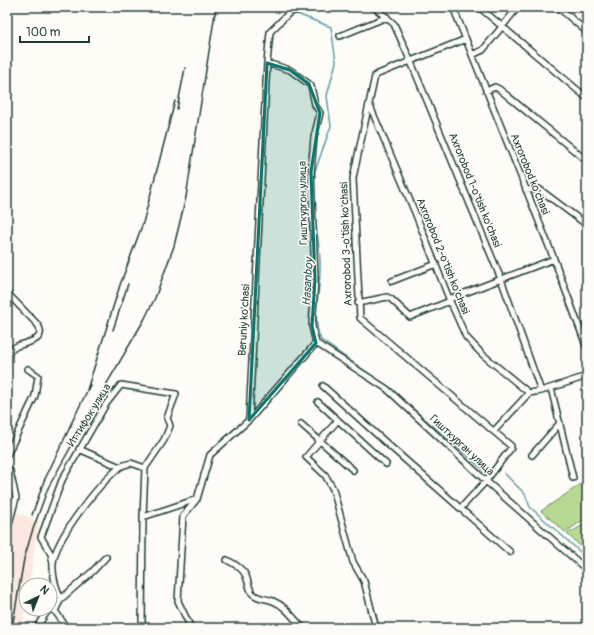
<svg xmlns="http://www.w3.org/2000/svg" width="594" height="635" font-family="Pangolin,sans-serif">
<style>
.built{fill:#fbe9e1}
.green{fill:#b8d993;stroke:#6c8b64}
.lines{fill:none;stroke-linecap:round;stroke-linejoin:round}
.stream{stroke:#619ca2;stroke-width:1.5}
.minor-casing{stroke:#1f3d34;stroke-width:8}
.minor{stroke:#fdfcf7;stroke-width:5}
.rail{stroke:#1f3d34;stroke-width:1.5}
.marked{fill:#0f766e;fill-opacity:0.2;stroke:#0f766e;stroke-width:3;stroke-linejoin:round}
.labels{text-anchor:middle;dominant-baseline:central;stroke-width:3;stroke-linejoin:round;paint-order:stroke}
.street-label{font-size:11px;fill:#1f3d34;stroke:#fdfcf7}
.water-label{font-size:12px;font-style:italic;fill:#355d59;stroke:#fdfcf7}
</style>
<rect width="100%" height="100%" fill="#fdfcf7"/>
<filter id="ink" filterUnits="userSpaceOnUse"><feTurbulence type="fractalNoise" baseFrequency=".025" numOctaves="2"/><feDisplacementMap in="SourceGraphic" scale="8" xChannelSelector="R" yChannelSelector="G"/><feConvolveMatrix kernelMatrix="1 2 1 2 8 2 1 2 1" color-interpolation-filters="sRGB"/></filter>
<g filter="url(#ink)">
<!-- built -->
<path class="built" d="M 16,512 L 39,521 L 29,585 L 26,585 L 26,602 L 22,628 L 7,628 L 7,544 Z"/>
<!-- green -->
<path class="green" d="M 587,480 L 587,518 L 565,532 L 541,511 Z
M 587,523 L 587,552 L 567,534 Z"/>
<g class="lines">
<!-- stream -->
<path class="stream" d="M 289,7 L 291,9
M 297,14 L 331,27 L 336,62 L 327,96 L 331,126 L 315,171 L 314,194
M 315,218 C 317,235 321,253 320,270 C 320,294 311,318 321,340 L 388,387 L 488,474
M 504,473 L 525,494 L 530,507 L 587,558"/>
<defs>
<path id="minor" d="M 374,7 L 394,24 L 411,62 L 501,279 L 541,391
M 453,7 L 554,259 L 587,348
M 479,7 L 587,98
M 558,7 L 587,32
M 340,36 L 387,17
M 472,55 L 483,50 L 518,7
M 267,63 L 290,70 L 309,84 L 311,86 L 315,105 L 320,113 L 314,137 L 311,172 L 315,280 L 312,326 L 316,343
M 486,91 L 495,87 L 499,89 L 587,161
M 370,106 L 416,215 L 450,301 L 466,337 L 482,354 L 529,393
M 526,190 L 539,189 L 587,225
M 392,281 L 436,264
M 7,293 L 38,325 C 47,341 27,342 17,346 C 13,348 10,351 7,354
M 449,299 L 554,259
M 358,303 L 387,297 L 391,299 L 410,317 L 450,301
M 316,343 L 387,389 L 486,481 L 587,570
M 323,386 L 393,449 L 510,552
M 551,388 L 573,478
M 318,402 L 386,464
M 249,420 L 316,343
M 338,420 L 306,457 L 325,475 L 333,489 L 353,562 L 364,581 L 376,628
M 301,424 L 353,470
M 494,431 L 529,393 L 541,391 L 587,376
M 79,449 L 120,467
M 7,455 L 35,396 L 38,376 L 28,369
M 532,455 L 560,423
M 7,469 L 10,471 L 16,498 L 7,531
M 461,508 L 486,481 L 511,448 L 511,446 L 360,318 L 353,178 L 375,76 L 378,74 L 466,39
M 143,517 L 197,499
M 227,560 C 233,563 243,568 246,576 C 248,581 249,588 252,593 C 257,599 266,598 273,601 C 286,606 293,618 303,628
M 53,563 L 51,554 L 41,537 L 62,480 L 106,404 L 121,385 L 176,394 L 167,418 L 170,426 L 164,440 L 145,468 L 143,517 L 142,628
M 61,599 L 93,571 L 106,557
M 50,609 L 55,611 L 67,628
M 55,611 L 61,599 C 56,588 52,575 53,563 C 56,537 99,484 119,468 C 122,465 127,464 131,463 L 145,468
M 36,628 L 49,609
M 191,628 L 178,601 L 183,516 L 197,499 L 210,455 L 249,420 L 267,63 L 270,32 L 289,13 L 307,7"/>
</defs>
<!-- minor casing -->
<use href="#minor" class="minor-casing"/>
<!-- minor -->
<use href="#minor" class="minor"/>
<!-- rail -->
<path class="rail" d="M 177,109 L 185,68
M 113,330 L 128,284
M 87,390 L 120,285 L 143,223 L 175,101
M 69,428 L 90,385
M 32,515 L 44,481 L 72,423
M 12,628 L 24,559 L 32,532 L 48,488 L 88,416 L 144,320 L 155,298 L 174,246 L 186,197 L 216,7"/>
</g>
</g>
<!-- marked area -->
<path class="marked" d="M 267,63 L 290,70 L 309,84 L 320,113 L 311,172 L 315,280 L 312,326 L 316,343 L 249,420 Z"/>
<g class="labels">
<!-- street labels -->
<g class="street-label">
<text transform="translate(530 174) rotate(68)">Axrorobod ko'chasi</text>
<text transform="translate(475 190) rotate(68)">Axrorobod 1-o'tish ko'chasi</text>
<text transform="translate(303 203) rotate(-91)">Гишткургон улица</text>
<text transform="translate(346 244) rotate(-92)">Axrorobod 3-o'tish ko'chasi</text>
<text transform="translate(443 256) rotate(68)">Axrorobod 2-o'tish ko'chasi</text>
<text transform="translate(244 320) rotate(-87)">Beruniy ko'chasi</text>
<text transform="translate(89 415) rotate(-58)">Иттифок улица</text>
<text transform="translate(462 445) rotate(43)">Гишткурган улица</text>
</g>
<!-- water labels -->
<g class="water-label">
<text transform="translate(308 282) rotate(-87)">Hasanboy</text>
</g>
</g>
<!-- margin -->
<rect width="594" height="635" fill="none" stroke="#fdfcf7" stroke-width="24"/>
<rect x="12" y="12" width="570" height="611" fill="none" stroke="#1f3d34" stroke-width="1.5" filter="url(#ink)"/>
<!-- north arrow -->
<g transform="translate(38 597) rotate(43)"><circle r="19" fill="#fdfcf7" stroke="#a4b0a9"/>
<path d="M0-3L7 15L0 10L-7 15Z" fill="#1f3d34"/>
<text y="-6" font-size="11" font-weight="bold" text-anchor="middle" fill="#1f3d34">N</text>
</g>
<!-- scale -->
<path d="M20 36v6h69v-6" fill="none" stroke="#1f3d34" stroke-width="2"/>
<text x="26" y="36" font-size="12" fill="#1f3d34" stroke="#fdfcf7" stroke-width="3" paint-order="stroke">100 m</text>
</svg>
